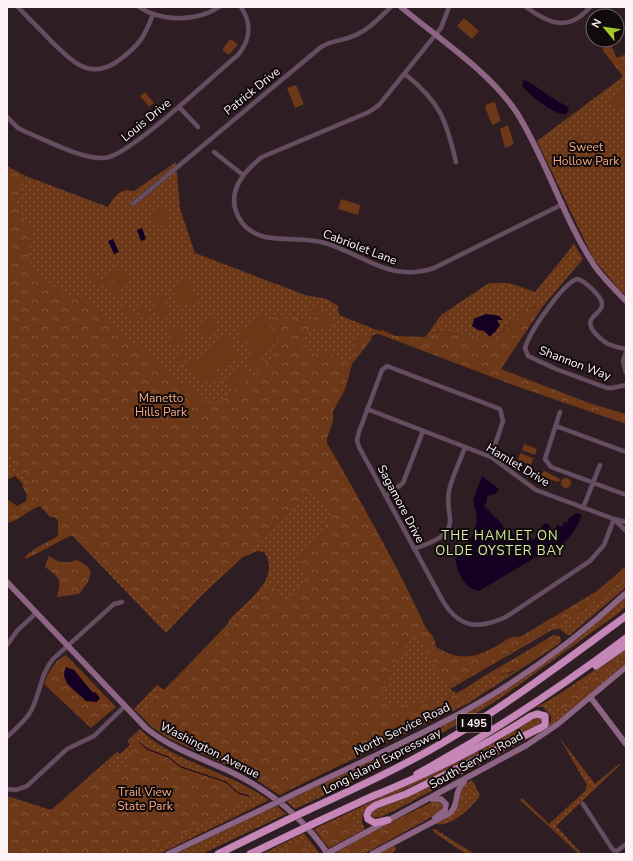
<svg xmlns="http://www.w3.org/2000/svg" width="633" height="861" font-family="'Nunito Sans',sans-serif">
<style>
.grass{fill:url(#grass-dots);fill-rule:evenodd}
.forest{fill:url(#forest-crowns);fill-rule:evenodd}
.garden{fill:#6c3818}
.water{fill:#140023}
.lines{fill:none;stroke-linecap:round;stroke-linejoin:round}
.stream{stroke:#140023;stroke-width:1}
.street-casing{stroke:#4b3b40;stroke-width:5}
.secondary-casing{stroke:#4b3b40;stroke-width:6}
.highway-casing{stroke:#4b3b40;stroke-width:8}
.street{stroke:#674d61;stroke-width:4}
.secondary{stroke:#8d6484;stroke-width:5.5}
.highway{stroke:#c686b8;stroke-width:7}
.secondary-bridge-casing{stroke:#4b3b40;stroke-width:6;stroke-linecap:butt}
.highway-bridge-casing{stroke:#4b3b40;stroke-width:8;stroke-linecap:butt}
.secondary-bridge{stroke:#8d6484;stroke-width:5.5}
.highway-bridge{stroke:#c686b8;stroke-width:7}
.labels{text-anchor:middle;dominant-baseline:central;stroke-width:4;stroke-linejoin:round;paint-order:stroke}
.shield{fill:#110a0c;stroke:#b6acaf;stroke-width:1}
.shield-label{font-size:11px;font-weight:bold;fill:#fdf2f5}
.street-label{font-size:12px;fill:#fdf2f5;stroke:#110a0c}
.park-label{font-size:12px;fill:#f7aa81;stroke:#110a0c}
.neighbourhood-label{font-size:13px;letter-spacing:1px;fill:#d6efa4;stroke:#110a0c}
</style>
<defs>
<pattern id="grass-dots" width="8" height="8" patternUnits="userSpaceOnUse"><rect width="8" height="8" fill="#6c3818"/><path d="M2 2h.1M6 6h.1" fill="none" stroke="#82553a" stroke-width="1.8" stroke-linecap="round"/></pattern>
<pattern id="forest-crowns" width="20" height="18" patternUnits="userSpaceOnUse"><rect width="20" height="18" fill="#6c3818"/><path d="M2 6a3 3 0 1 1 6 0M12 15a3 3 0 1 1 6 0" fill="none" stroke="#82553a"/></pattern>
</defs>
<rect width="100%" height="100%" fill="#2e1d22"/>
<!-- grass -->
<path class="grass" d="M 624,76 L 626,77 L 626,294 L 621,292 L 593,258 L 537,141 Z
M 176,162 L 180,209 L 195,253 L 305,295 L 327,299 L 338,306 L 339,315 L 382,332 L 357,341 L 350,362 L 311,437 L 448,688 L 592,603 L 626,578 L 626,587 L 570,635 L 567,635 L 560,629 L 552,630 L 450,689 L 465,699 L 467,698 L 466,688 L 484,676 L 509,674 L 520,668 L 552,639 L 547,639 L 553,635 L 560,636 L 561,641 L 559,644 L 467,704 L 279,795 L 254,778 L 166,737 L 152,727 L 134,709 L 157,685 L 164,690 L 227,625 L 230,619 C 246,602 282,578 264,552 L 258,551 L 243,557 L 203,594 L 166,633 L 15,476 L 7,480 L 7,179 L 21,190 L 26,176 L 108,207 C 115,196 120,188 134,191 Z
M 574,244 L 583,259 L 543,306 L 529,308 L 493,339 L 438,331 L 427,335 L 441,315 L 489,283 L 509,283 L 535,292 ZM 486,314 L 495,315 L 503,320 L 497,320 L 499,327 L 495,333 L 485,332 L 474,319 Z
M 626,596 L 626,606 L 620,612 L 505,695 L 472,716 L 384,766 L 382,765 L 374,772 L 295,809 L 286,801 C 358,766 434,735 502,692 C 546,663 587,631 626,596 Z
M 626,649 L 626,663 L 559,720 L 544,730 L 396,810 L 380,817 L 372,817 L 371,811 L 545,728 L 551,721 L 551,716 L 543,707 L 537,707 L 556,696 Z
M 540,717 L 542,719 L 538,726 L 368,807 C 361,813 360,820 365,829 L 329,848 L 314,829 L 470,755 L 532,718 Z
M 140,729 C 161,751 192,761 220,774 C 237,781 254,790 269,800 L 159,854 L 7,854 L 7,796 L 51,810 L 117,752 L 120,754 L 130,745 L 127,741 Z
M 559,737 L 595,784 L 619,764 L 621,764 L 556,826 L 582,854 L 579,854 L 520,800 L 522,798 L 549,824 L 585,791 L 587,785 Z
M 472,780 L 480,795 C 474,806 450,828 437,824 L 436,823 L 455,811 L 458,805 L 458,795 L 464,784 Z
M 434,801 L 440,801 L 443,805 L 439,813 L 364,854 L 333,854 L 364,836 Z
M 276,805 L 286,814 L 202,854 L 176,854 Z
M 432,829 L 435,829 L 474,854 L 466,854 L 435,833 Z
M 304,833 L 320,854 L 262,854 Z
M 394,845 L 396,849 L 392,854 L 378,854 Z"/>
<!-- forest -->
<path class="forest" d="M 603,40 L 611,40 L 612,48 L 617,58 L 626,54 L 626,80 L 603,51 Z
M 7,166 L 26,176 L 16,206 L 32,232 L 27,251 L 30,263 L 36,273 L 64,293 L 82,298 L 161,366 L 212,406 L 232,393 L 271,360 L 278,344 L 276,328 L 271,316 L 277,313 L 285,318 L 297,317 L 314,321 L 309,311 L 312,306 L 327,310 L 332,321 L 329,326 L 317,327 L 303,334 L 303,349 L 324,351 L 350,362 L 357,340 L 372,335 L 371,340 L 352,364 L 345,390 L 333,411 L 333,421 L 327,438 L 327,443 C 361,502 396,563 424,624 C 429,635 434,632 436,647 C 461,662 476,658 500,644 C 507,639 511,636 520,637 L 597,591 L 626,566 L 626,578 L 592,603 L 448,688 L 418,637 L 411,637 L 390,671 L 387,686 L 382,694 L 384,702 C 399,709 413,704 429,700 L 436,703 L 466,688 L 467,698 L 450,709 L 435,714 L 430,719 L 407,732 L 370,746 L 280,795 C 262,781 241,769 220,759 C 204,751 151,732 147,715 C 145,706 152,697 159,691 L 165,691 L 222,637 L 268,587 L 273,583 L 276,593 L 281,601 L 295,596 L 305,578 L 298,560 C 316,535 354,516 310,493 L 208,586 L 169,627 L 165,625 L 103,562 L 82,537 L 70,536 L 26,559 L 25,557 C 34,547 47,543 58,536 L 58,517 L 50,517 L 40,506 C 28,510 20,520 8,523 L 7,521 L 7,499 L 17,506 L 26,501 L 27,495 L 22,486 L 28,482 L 7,450 Z
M 543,306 L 501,369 L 589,403 L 626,414 L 626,424 L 513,385 L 376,333 L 382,332 L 380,329 L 395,336 L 425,337 L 427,335 L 438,331 L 493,339 L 529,308 Z
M 49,556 C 58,563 66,564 77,560 L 87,566 L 91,572 L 88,582 L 79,594 L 57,597 C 62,579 59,577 45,567 Z
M 547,639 L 552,639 L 554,642 C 536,661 510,678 484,676 Z
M 626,652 L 626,658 L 562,710 L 557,706 L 554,700 L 560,694 L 591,681 Z
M 66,655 L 116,707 L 91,728 L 44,684 C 49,672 54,660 66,655 ZM 74,670 L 92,692 L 96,693 L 86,701 L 66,683 Z
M 139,741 L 167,762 L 215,774 L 251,789 L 235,803 L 195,828 L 140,854 L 7,854 L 7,798 L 50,813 L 54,812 L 100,769 L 123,770 L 131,759 L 133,742 Z
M 436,801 L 438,805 L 433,814 L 362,854 L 336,854 L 359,840 L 373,836 Z
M 348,818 L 353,819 L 353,825 L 356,829 L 349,836 L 331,845 L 320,829 L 335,821 Z
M 299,842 L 306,842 L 312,852 L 311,854 L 276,854 Z"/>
<!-- garden -->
<path class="garden" d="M 464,18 L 479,31 L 472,39 L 457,26 Z
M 230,39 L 238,44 L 229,55 L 222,50 Z
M 296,85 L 304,104 L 295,108 L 287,88 Z
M 145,92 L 154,103 L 149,107 L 140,96 Z
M 615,92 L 625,93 L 622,110 L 612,108 Z
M 493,102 L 495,103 L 501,121 L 492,125 L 485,107 L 486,105 Z
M 508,125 L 514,144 L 505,148 L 500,129 Z
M 587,126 L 601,129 L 600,135 L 586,133 Z
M 574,135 L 583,136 L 579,153 L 570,152 Z
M 341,199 L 360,205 L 358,215 L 338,209 Z
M 164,208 L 171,222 L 156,229 L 149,216 Z
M 89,267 L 101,278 L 96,287 L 85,273 Z
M 115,267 L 120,271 L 109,287 L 104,283 Z
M 122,271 L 130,279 L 120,289 L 121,293 L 116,299 L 108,292 Z
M 188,280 L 196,301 L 178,307 L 173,291 Z
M 162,293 L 169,315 L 159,318 L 152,296 Z
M 142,304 L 149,316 L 143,320 L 136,308 Z
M 128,306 L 137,316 L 133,321 L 123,310 Z
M 261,315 L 269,325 L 248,342 L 247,339 L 242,341 L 237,332 L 242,329 L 246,337 L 243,329 Z
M 214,317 L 219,326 L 202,338 L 199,327 Z
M 270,326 L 276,340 L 258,357 L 265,364 L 255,373 L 246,363 L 255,354 L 248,347 Z
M 183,327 L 183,334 L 169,336 L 169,329 Z
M 228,334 L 236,350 L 224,357 L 219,348 L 226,367 L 220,372 L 210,349 L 218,346 L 215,341 Z
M 184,336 L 185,343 L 171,344 L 170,338 Z
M 237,351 L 241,358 L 227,365 L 223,358 Z
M 210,352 L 220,378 L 211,381 L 197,379 L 187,364 Z
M176 359a5 5 0 1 1 10 0a5 5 0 1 1-10 0Z
M 242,366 L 251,375 L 234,392 L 225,382 Z
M 524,444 L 537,449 L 535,455 L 522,450 Z
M 520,453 L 533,458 L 531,465 L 518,460 Z
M 545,471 L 560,479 L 559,482 L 543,478 L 541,475 L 543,472 Z
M561 483a5 5 0 1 1 10 0a5 5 0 1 1-10 0Z"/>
<!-- water -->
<path class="water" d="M 524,80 C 540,87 552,100 567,106 L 569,110 L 566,114 C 556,116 527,94 522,85 Z
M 142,228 L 146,239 L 141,241 L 137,230 Z
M 113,239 L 119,252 L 114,254 L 108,241 Z
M 486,314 L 499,316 L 503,320 L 497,320 L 500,325 L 490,337 L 484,331 L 478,330 L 472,326 L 474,319 Z
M 482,476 L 499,489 L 495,494 L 487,496 L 487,501 L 484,506 L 502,524 L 505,532 L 513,535 L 518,533 L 534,540 L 536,537 L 541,541 L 552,538 L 553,533 L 557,532 L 555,529 L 557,525 L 562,527 L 564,522 L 567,523 L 569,518 L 576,513 L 582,515 C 573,536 566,545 543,553 L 479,591 C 464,589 458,572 455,559 L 466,548 L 475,530 L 477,516 L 473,500 Z
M541.5 528a4.5 4.5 0 1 1 9 0a4.5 4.5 0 1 1-9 0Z
M 66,667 L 74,670 L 92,692 L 96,693 L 100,698 L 97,702 L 86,701 C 77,691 58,682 66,667 Z"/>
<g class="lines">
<!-- stream -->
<path class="stream" d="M 140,743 L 147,749 L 168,757 L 181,767 L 226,782 L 238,793 L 249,796"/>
<defs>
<path id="street" d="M 18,7 C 29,19 41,30 52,42 C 75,64 92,82 122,58 C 140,44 145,36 153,14
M 139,7 C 162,22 196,22 219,7
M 449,7 L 441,28 L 379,105 L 369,112 L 262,157 C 243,172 225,193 239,218 C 244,228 254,234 265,237 C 285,241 306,237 325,243 C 365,255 390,283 434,268 L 563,204
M 526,7 C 549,24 569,32 590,7
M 405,74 C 440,102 446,119 456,162
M 179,107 L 198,127
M 7,117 L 18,128 L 26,132 C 49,141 80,159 104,158 C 128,158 214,74 238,55 C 251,39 252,24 241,7
M 214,152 L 243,175
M 133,204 L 321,47 C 330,41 339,41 348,38 C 366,33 378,19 391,7
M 626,349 C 620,348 613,346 608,344 C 601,340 587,328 591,320 C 594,314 602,311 602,305 C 603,297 584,280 577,279 C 562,284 529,333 525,348 L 528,356 L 556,369 L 607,388 L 612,388 L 626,385
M 626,352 L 623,361 L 626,373
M 367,409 L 491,457 L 536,490 L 614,519 L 626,522
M 560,412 L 545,459 L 551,467 L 626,495
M 556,426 L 626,452
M 491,457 L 503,421 L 500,409 L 387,366 L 382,370 L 359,432 L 357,440 L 359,447 L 444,603 C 461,629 479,629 506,617 L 590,561 L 604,545 L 614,519
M 386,496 L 403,483 L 423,431
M 583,508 L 600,465
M 614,519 L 626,531
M 414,549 C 427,544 452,537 450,519 C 449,510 447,501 449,491 C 452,476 460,462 465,447
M 7,645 L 17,631 L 36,613
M 7,737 C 16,728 27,720 32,709 C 40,693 41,673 53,659 L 114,604 L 122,602
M 7,789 L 16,790 L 27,786 L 67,749 L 94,736 L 125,706
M 583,804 L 613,850 L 617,851 L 626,844"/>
<path id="secondary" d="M 401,7 C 439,39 490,72 517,113 C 547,161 563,218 594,265 C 603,278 615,290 626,301
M 7,582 L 146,728 C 170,748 201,758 229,771 C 269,790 303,817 328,854
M 591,698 L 626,744
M 290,796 C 350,767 412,740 470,708 C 526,676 579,637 626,593
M 432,799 L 441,799 L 446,804 L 445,810 L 435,818
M 339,847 L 527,745 L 558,724 L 626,667
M 168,854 L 267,807
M 372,854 L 450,813 C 460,804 453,792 464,782"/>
<path id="highway" d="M 596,666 L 626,645
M 417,774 C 490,734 560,688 626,638
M 371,797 C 427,774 480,749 531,716 L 537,714 L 545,716 L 545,725 L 540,728 L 406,794 L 376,805 L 369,810 L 367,815 L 368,819 L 375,823 L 388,820
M 308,810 C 356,788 404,766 449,739 C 511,702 568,659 626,616
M 319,821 L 375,795
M 218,854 L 287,820
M 250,854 L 298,831"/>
</defs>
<!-- street casing -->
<use href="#street" class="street-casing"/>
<!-- secondary casing -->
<use href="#secondary" class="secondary-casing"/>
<!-- highway casing -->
<use href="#highway" class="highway-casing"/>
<!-- street -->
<use href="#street" class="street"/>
<!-- secondary -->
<use href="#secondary" class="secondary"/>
<!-- highway -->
<use href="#highway" class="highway"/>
<defs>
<path id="secondary-bridge" d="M 267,807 L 290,796
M 326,854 L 339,847"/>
<path id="highway-bridge" d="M 287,820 L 308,810
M 298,831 L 319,821"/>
</defs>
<!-- secondary-bridge casing -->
<use href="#secondary-bridge" class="secondary-bridge-casing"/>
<!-- highway-bridge casing -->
<use href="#highway-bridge" class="highway-bridge-casing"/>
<!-- secondary-bridge -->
<use href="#secondary-bridge" class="secondary-bridge"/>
<!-- highway-bridge -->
<use href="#highway-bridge" class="highway-bridge"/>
</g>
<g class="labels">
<!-- shield labels -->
<rect class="shield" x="457" y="714" width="34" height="18" rx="3"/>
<g class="shield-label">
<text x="474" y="723">I 495</text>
</g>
<!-- street labels -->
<g class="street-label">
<text transform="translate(252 91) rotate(-39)">Patrick Drive</text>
<text transform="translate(146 120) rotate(-39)">Louis Drive</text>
<text transform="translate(360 247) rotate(21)">Cabriolet Lane</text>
<text transform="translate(575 363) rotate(21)">Shannon Way</text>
<text transform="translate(518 465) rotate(31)">Hamlet Drive</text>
<text transform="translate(401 504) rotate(62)">Sagamore Drive</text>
<text transform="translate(402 729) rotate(-26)">North Service Road</text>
<text transform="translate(210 750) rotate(27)">Washington Avenue</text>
<text transform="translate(476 760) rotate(-29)">South Service Road</text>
<text transform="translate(382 761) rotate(-27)">Long Island Expressway</text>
</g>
<!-- park labels -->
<g class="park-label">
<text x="586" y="147">Sweet<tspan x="586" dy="14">Hollow Park</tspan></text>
<text x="161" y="398">Manetto<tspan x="161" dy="14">Hills Park</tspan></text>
<text x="145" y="792">Trail View<tspan x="145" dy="14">State Park</tspan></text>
</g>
<!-- neighbourhood labels -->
<g class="neighbourhood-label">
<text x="500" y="536">THE HAMLET ON<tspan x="500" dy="15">OLDE OYSTER BAY</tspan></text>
</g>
</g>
<!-- border -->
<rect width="633" height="861" fill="none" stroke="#fdf2f5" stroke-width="16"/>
<!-- north arrow -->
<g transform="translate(605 28) rotate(299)"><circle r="19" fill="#110a0c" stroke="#6f6769"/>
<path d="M0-3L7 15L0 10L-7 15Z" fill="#a2c929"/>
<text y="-6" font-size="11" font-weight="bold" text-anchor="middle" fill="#fdf2f5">N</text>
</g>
</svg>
